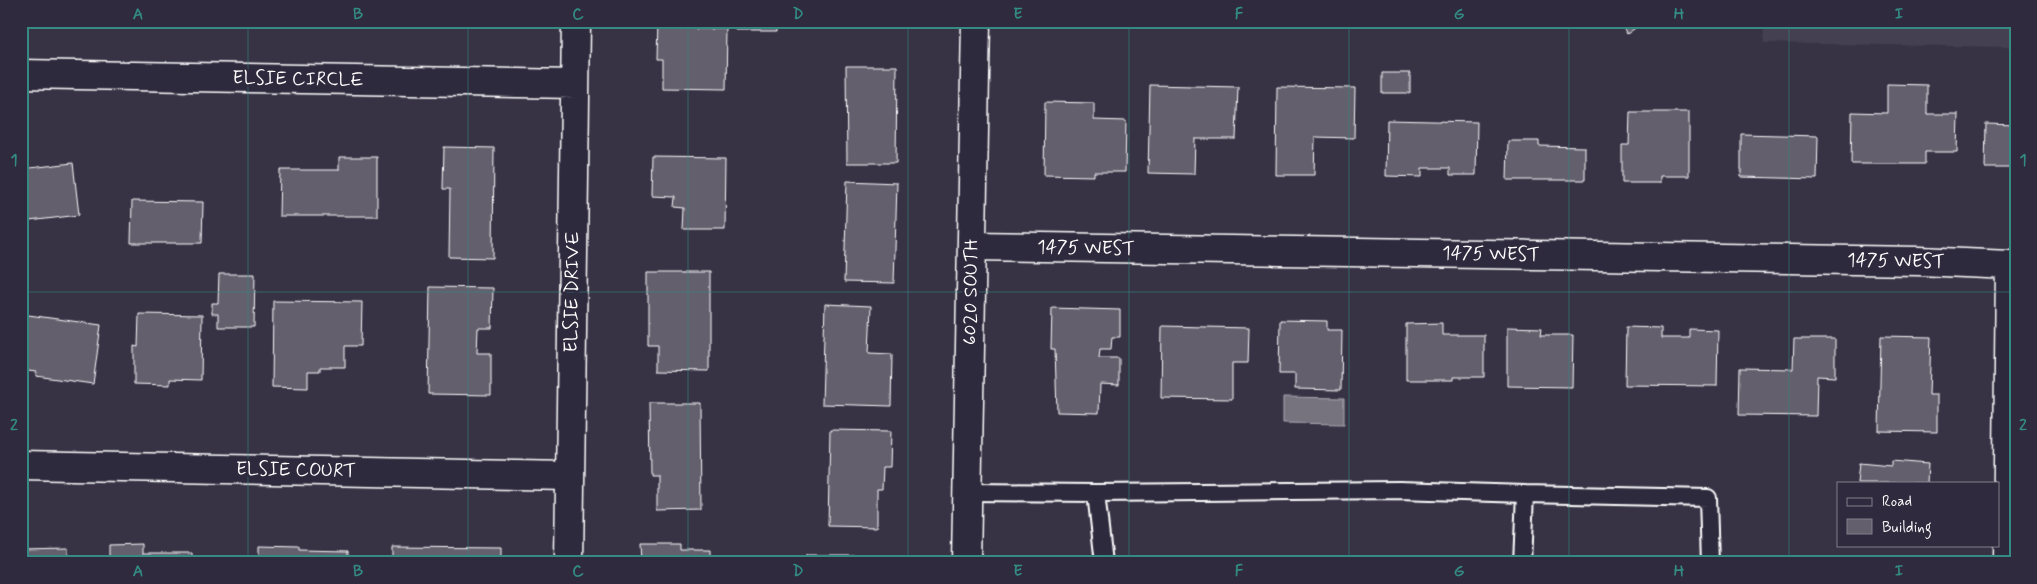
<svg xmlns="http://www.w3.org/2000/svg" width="2037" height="584" font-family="Mynerve,sans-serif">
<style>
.built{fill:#444051}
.water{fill:#76737f;stroke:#adabb2}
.building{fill:#635f6d;stroke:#fff}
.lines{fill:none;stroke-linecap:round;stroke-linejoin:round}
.lane-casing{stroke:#fff;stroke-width:20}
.street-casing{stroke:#fff;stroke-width:31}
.lane{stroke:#2f2a3d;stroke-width:16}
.street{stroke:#2f2a3d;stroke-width:28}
.grid{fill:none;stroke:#338b84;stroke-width:1;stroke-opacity:0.55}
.labels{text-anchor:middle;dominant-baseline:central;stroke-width:5;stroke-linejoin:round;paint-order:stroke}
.street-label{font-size:19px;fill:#fff;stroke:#2f2a3d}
.neatline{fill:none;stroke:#338b84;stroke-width:2}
.grid-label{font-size:16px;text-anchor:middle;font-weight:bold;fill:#338b84}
</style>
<rect width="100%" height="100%" fill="#373345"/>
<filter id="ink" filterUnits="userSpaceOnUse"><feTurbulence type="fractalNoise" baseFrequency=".02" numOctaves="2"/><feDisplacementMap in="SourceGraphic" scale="10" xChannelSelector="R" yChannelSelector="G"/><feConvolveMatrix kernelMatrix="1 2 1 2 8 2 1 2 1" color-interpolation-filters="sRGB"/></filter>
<g filter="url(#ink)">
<!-- built -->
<path class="built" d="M 1764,21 L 2016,21 L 2016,47 L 1764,43 Z"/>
<!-- water -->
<path class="water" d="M 1283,397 L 1344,398 L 1344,424 L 1283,423 Z"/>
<!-- building -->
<path class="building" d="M 737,21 L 776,21 L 776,32 L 737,32 Z
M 1619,21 L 1645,21 L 1627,34 Z
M 657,22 L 696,22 L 696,29 L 727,29 L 726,89 L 662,88 L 662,59 L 656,59 Z
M 846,66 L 897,66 L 896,163 L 847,163 Z
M 1382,73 L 1410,73 L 1410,93 L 1382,93 Z
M 1887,84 L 1927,85 L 1927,114 L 1958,114 L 1957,152 L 1925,152 L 1925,164 L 1851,164 L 1852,112 L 1887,113 Z
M 1150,85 L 1238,87 L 1236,139 L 1195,139 L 1194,174 L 1148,173 Z
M 1277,87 L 1355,88 L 1354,138 L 1315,137 L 1314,175 L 1276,175 Z
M 1045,102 L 1094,103 L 1094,120 L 1126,121 L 1125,172 L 1094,172 L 1094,176 L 1044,175 Z
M 1630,112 L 1689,112 L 1689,176 L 1660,176 L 1660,183 L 1622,183 L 1622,145 L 1629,145 Z
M 1387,120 L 1477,122 L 1476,175 L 1450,175 L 1450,168 L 1422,168 L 1422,177 L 1386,176 Z
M 1986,124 L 2016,125 L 2016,168 L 1985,168 Z
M 1741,134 L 1818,136 L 1817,179 L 1741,177 Z
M 1508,141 L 1539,141 L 1539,146 L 1585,147 L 1585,180 L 1507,180 Z
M 444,147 L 494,148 L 493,258 L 449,257 L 450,189 L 443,189 Z
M 339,157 L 377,157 L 377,216 L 279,216 L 280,170 L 339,170 Z
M 653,157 L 726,158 L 725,230 L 684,230 L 685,208 L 675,207 L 676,197 L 652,196 Z
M 73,163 L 79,215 L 21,222 L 21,169 Z
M 847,181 L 897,183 L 894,283 L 844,282 Z
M 132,201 L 203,202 L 202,243 L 131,243 Z
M 648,272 L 709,272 L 709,371 L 658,370 L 658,346 L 648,346 Z
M 219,274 L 255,274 L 254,327 L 218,327 L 218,314 L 212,314 L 212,303 L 218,303 Z
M 430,287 L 493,288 L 492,328 L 478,328 L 477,353 L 491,353 L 491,395 L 428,394 Z
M 273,301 L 362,302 L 361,346 L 345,346 L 345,367 L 320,367 L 320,371 L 308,371 L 308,388 L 272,387 Z
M 825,304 L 871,306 L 869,353 L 892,354 L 891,406 L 822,404 Z
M 1052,308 L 1120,310 L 1120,337 L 1112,337 L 1111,349 L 1100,349 L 1099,358 L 1119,358 L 1119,385 L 1100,384 L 1099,413 L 1057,412 L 1055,349 L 1051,349 Z
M 21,314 L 101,325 L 93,384 L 36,376 L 36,372 L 21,370 Z
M 139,314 L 202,315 L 201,380 L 170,379 L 170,385 L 134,384 L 134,346 L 138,347 Z
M 1280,320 L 1327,321 L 1327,330 L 1342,330 L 1341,390 L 1295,389 L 1295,374 L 1279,374 Z
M 1442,323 L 1442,335 L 1484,335 L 1484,377 L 1453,377 L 1453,380 L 1406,380 L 1406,324 Z
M 1162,326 L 1249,328 L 1248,363 L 1232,363 L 1232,399 L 1161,398 Z
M 1507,327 L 1542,328 L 1541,335 L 1573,335 L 1572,387 L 1507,386 Z
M 1626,327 L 1661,328 L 1661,338 L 1689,338 L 1689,329 L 1718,330 L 1717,386 L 1625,385 Z
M 1881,336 L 1931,337 L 1929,395 L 1937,395 L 1937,432 L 1879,431 Z
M 1794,339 L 1835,339 L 1835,377 L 1817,376 L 1816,416 L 1739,415 L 1740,368 L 1793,369 Z
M 649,403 L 700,403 L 701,510 L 657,511 L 657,475 L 650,475 Z
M 830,430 L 891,431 L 890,467 L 883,467 L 882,489 L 877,489 L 877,527 L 828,526 Z
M 1891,461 L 1928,464 L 1927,483 L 1857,483 L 1859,463 L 1891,466 Z
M 143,544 L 143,553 L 192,553 L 192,563 L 109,563 L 109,545 Z
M 640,544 L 680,544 L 680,550 L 710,550 L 710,563 L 641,563 Z
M 259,546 L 299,547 L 299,550 L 348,551 L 348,563 L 259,563 Z
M 392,547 L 501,548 L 501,563 L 392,563 Z
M 68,548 L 68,563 L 21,563 L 21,549 Z
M 806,555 L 854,555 L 853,563 L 806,563 Z"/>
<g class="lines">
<defs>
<path id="lane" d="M 967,492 L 1096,493 L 1104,563
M 1096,493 L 1399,490 L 1525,494 L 1522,563
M 1525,494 L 1708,498 L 1710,563"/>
<path id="street" d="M 21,74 L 575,84
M 972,246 L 1919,261 L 2010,265 L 2007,563
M 21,465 L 570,476
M 569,563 L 576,21
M 966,563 L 976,21"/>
</defs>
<!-- lane casing -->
<use href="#lane" class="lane-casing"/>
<!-- street casing -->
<use href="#street" class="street-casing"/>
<!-- lane -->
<use href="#lane" class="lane"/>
<!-- street -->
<use href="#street" class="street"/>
</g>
</g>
<!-- grid -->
<path class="grid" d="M 248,21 L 248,563M 468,21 L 468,563M 688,21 L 688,563M 908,21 L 908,563M 1129,21 L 1129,563M 1349,21 L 1349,563M 1569,21 L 1569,563M 1789,21 L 1789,563M 21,292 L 2016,292"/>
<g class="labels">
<!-- street labels -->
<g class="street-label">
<text transform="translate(298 79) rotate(1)">ELSIE CIRCLE</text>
<text transform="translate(1086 248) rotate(1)">1475 WEST</text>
<text transform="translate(1491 254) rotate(1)">1475 WEST</text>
<text transform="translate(1896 261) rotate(1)">1475 WEST</text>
<text transform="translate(572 292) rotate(-89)">ELSIE DRIVE</text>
<text transform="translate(971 292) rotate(-89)">6020 SOUTH</text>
<text transform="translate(296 470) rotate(1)">ELSIE COURT</text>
</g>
</g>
<!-- margin -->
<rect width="2037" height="584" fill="none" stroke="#2f2a3d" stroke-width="55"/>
<!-- legend -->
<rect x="1837" y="482" width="162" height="65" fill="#2f2a3d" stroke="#827f8b"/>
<rect x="1847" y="498" width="25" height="8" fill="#2f2a3d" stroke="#827f8b"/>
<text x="1882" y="506" font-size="15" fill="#ffffff">Road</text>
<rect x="1847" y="519" width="25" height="15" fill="#635f6d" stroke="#827f8b"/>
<text x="1882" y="532" font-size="15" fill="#ffffff">Building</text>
<rect x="28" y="28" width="1982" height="528" class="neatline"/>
<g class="grid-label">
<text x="138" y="19">A</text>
<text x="358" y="19">B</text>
<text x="578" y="19">C</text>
<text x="798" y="19">D</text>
<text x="1018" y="19">E</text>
<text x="1239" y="19">F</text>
<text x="1459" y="19">G</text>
<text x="1679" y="19">H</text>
<text x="1899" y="19">I</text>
<text x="14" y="165">1</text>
<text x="2023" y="165">1</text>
<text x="14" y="430">2</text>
<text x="2023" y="430">2</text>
<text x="138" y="576">A</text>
<text x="358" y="576">B</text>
<text x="578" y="576">C</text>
<text x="798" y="576">D</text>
<text x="1018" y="576">E</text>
<text x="1239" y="576">F</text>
<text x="1459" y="576">G</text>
<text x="1679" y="576">H</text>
<text x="1899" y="576">I</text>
</g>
</svg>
